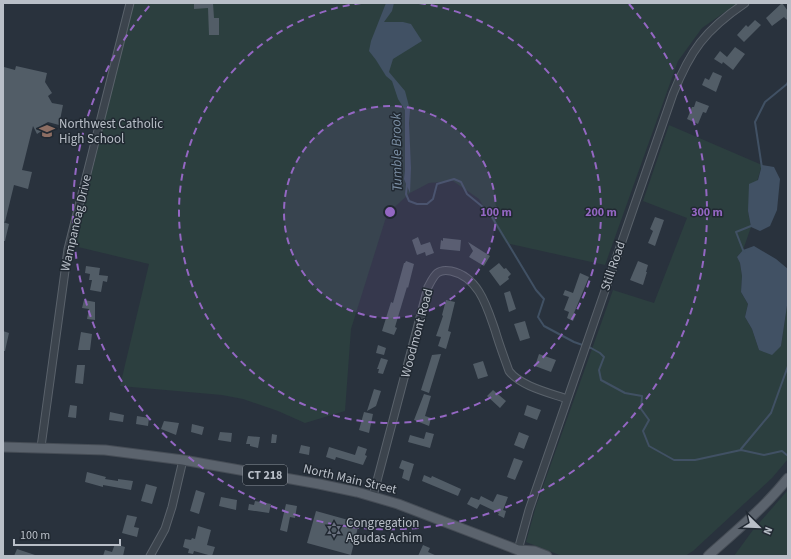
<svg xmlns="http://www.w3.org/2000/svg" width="791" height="559" font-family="'Source Sans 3',sans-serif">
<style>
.green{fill:#2c3f3f}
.water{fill:#415164}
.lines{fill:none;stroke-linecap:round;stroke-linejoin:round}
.stream{stroke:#415164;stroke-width:2}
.building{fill:#525d67}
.minor-casing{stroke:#5a626b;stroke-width:9}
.major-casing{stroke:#464d56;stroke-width:11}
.minor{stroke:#3c444d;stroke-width:7}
.major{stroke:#5b636d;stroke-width:9}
.ring{fill:none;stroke:#9467c3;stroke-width:2;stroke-dasharray:7 5}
.labels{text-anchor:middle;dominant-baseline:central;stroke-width:3;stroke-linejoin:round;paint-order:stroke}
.shield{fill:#212932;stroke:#8b929b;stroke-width:1}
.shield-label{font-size:12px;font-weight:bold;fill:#b9bfc8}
.poi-label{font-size:13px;fill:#b9bfc8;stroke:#212932;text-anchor:start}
.street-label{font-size:13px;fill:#b9bfc8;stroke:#212932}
.water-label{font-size:14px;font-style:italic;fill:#7d91a7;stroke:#212932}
.centre{fill:#9467c3;stroke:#212932;stroke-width:2}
.ring-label{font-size:12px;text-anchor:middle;font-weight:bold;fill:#9467c3;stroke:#212932;stroke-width:3;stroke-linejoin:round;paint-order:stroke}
</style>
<rect width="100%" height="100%" fill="#29323d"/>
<!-- green -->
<path class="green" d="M 133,3 L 738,3 L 702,28 L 678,61 L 605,265 L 506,243 L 479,199 L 453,181 L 429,183 L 410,193 L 387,214 L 351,329 L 345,411 L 305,423 L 278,411 L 243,399 L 222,395 L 120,386 L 149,264 L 74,246 Z
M 669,125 L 762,165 L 748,211 L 751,227 L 743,250 L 737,257 L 740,263 L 742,276 L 741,292 L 748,304 L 745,317 L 752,329 L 759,350 L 781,346 L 788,299 L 788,459 L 772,478 L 693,551 L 685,556 L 562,556 L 526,542 L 536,506 L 613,290 L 654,303 L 687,218 L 643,201 Z
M 788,490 L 788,556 L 734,556 L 753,530 Z"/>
<!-- water -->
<path class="water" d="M 386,3 L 394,3 L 392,11 L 384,22 L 403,22 L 411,24 L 422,41 L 393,59 L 389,72 L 405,91 L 410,110 L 409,123 L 411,168 L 410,193 L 404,179 L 405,171 L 405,110 L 398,99 L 392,81 L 386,76 L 376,60 L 369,51 L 371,41 Z
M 762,165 L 774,167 L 780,179 L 777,210 L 770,226 L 760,231 L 751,227 L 748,211 L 749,184 L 758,180 Z
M 754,246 L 776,259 L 788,269 L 788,299 L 781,346 L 772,355 L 759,350 L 752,329 L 745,317 L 748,304 L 741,292 L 742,276 L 740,263 L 737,257 L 743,250 Z"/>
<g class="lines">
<!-- stream -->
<path class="stream" d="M 762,168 L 755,122 L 765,102 L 787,84 L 788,82
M 407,184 L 406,194 L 409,201 L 417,204 L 427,204 L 433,199 L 437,184 L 454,179 L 461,182 L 467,194 L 489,212 L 536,290 L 544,299 L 538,317 L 544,326 L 574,342 L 591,348 L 600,353 L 604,357 L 599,370 L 601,380 L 625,393 L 642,396 L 641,409 L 649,420 L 643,431 L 649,446 L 674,460 L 695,460 L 741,450 L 764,455 L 782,451 L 788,456
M 745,252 L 743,250 L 736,232 L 751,226
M 741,449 L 771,413 L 788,366"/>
</g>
<!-- building -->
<path class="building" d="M 194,3 L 213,3 L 214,18 L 219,18 L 219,35 L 209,35 L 208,8 L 194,9 Z
M 782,3 L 788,11 L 788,21 L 784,17 L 772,26 L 766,18 Z
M 755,20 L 761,25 L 744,42 L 737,35 L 746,25 L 748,27 Z
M 735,47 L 745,54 L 733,70 L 723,62 L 722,64 L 714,59 L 720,51 L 727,57 Z
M 16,66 L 47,73 L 45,82 L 52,93 L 48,96 L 52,103 L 63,105 L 59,125 L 48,122 L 41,126 L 43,130 L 37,134 L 33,126 L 22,170 L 32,172 L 28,189 L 14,185 L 5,222 L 3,221 L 3,72 L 4,67 L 15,70 Z
M 713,72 L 722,76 L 716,92 L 702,85 L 705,78 L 709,80 Z
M 696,101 L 709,106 L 706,113 L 703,112 L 698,124 L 687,119 L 692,107 L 694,107 Z
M 655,217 L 664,220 L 655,246 L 648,243 L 653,231 L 650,229 Z
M 3,222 L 9,224 L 5,241 L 3,241 Z
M 418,237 L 421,245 L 430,242 L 434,253 L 426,256 L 425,252 L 417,255 L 412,240 Z
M 443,238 L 461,240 L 460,251 L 440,249 L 441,240 L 443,241 Z
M 468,242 L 490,256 L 484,266 L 469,257 L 473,251 Z
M 406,261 L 414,264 L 408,288 L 407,287 L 395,327 L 397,328 L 394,335 L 382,331 L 391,302 L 393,303 L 404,263 L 405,263 Z
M 638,261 L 648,265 L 646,272 L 647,272 L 643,285 L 630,280 Z
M 499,263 L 504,269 L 506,268 L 511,274 L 508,277 L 509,279 L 500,286 L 489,271 Z
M 86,266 L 100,268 L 99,275 L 108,276 L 107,282 L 103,281 L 101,292 L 90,290 L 92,280 L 89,280 L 90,274 L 85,273 Z
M 580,273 L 589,277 L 574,313 L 576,314 L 573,321 L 567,318 L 569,312 L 564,310 L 569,297 L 563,295 L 565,290 L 573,293 Z
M 510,291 L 516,309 L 509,312 L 504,293 Z
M 84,300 L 95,302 L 95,320 L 87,319 L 89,309 L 82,308 Z
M 446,300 L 455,302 L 448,331 L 451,332 L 446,349 L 438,346 L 441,337 L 436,336 L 443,316 L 442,315 Z
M 525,321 L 530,338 L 520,341 L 514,324 Z
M 3,331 L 9,333 L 5,351 L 3,351 Z
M 81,332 L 92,334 L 90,350 L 78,350 Z
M 378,345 L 386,348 L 384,355 L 376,353 Z
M 441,354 L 429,393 L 421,390 L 432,355 Z
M 539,354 L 556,360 L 551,372 L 535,366 Z
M 381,358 L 388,360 L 383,374 L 378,373 L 379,369 L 377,369 Z
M 483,361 L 488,376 L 478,379 L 473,364 Z
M 77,365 L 85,365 L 83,384 L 75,383 Z
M 374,389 L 381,391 L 376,406 L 367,411 Z
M 493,390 L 506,401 L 500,408 L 487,396 Z
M 424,394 L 431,396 L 425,416 L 431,418 L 429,426 L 414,420 Z
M 70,405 L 77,406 L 76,418 L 68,417 Z
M 527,405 L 541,410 L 537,420 L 524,415 Z
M 110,412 L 124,415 L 123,422 L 109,420 Z
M 364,412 L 373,414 L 369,433 L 359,430 Z
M 137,416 L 149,418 L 148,426 L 136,424 Z
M 164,421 L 179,423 L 176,435 L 161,429 Z
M 192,424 L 204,427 L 202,435 L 191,432 Z
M 220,432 L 232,433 L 231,442 L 218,440 Z
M 426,432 L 434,434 L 430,448 L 408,442 L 410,435 L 424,439 Z
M 519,432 L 529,436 L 524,449 L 514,445 Z
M 272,434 L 277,435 L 276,443 L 271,443 Z
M 248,436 L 260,437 L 258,448 L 250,446 L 250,444 L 246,444 Z
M 301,445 L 310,447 L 309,455 L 299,453 Z
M 358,446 L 367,449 L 365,455 L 367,456 L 363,465 L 336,457 L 335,460 L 326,457 L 329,447 L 355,455 Z
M 514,458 L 523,461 L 515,480 L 507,477 Z
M 402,460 L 414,464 L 409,481 L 402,478 L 404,470 L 399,468 Z
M 87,472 L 106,477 L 105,479 L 118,481 L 118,479 L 133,481 L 131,490 L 103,485 L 103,487 L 85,482 Z
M 424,475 L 431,478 L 432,476 L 461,489 L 458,496 L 422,481 Z
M 146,484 L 157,487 L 152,504 L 141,501 Z
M 196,490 L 205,493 L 199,514 L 190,511 Z
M 497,494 L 508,497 L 503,510 L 506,511 L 504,518 L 498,515 L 499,513 L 480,504 L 477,509 L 467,504 L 471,497 L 479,500 L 481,496 L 493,502 Z
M 221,497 L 237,500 L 236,510 L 219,506 Z
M 255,501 L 271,504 L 269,513 L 248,510 L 249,504 L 254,505 Z
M 286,504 L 297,506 L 295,518 L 290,517 L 287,532 L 280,530 Z
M 316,511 L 359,523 L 351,555 L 307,543 Z
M 127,515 L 137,517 L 134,527 L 139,528 L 137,537 L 122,533 Z
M 198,526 L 211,530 L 207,545 L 215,547 L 212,556 L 194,551 L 193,554 L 188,553 L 189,549 L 183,547 L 185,539 L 191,540 L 192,538 L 195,539 Z
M 115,544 L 125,547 L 123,556 L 103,556 L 105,550 L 112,552 Z
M 423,545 L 430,548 L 428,552 L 437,556 L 418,556 Z
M 17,549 L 35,555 L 35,556 L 14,556 Z"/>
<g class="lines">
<defs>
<path id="minor" d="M 41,447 L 68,249 L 130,3
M 373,496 L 428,287 C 434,276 437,268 451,271 C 479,277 487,307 495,330 C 499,344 504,357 509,371 C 520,386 550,393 567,399
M 518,550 L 529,510 L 673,94 C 690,51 705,30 745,3
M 150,556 L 165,529 L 172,507 L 183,460"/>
<path id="major" d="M 3,447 L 105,450 L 183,460 L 319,484 L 357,492 L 398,504 L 518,550 L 527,556
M 519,550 L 534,551 L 547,556
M 708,556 C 736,531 765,507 788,478"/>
</defs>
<!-- minor casing -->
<use href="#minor" class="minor-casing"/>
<!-- major casing -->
<use href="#major" class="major-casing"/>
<!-- minor -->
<use href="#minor" class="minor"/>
<!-- major -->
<use href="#major" class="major"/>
</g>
<!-- distance rings -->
<circle cx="390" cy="212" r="106" fill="#9467c3" fill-opacity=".12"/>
<g class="ring">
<circle cx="390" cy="212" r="106"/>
<path d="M419 3A211 211 0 1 1 361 3"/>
<path d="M629 4A317 317 0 1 1 151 4"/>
</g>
<!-- icons -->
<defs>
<symbol id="school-bare" viewBox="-9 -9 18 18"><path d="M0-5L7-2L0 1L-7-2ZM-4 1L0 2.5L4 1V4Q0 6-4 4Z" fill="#8d6e63" stroke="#212932" stroke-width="2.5" paint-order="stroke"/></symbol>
<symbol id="synagogue-bare" viewBox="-9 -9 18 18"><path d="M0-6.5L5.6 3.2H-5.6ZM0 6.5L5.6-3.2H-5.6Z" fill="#6b7280" stroke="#212932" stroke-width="2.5" paint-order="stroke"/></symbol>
</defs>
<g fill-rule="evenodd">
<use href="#school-bare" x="36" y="120" width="22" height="22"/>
<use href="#synagogue-bare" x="323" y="519" width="22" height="22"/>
</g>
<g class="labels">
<!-- shield labels -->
<rect class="shield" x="243" y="465" width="44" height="20" rx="3"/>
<g class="shield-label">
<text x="265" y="475">CT 218</text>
</g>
<!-- poi labels -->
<g class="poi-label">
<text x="59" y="124">Northwest Catholic<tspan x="59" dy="15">High School</tspan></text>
<text x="346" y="523">Congregation<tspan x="346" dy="15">Agudas Achim</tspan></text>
</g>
<!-- street labels -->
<g class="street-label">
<text transform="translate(76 223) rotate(-77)">Wampanoag Drive</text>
<text transform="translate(613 266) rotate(-71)">Still Road</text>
<text transform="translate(417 333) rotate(-75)">Woodmont Road</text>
<text transform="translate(350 479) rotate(13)">North Main Street</text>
</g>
<!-- water labels -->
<g class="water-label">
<text transform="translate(397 152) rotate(-91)">Tumble Brook</text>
</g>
</g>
<circle cx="390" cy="212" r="6" class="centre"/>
<g class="ring-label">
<text x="496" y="216">100 m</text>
<text x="601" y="216">200 m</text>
<text x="707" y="216">300 m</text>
</g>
<!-- border -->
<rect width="791" height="559" fill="none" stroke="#b9bfc8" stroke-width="8"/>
<!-- north arrow -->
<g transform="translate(759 527) rotate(113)" stroke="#212932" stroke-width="3" paint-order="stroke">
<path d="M0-3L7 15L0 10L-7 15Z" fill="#b9bfc8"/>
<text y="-6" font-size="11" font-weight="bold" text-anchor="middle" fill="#b9bfc8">N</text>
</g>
<!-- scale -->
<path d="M14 539v6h106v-6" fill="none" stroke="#b9bfc8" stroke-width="2"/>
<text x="20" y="539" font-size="12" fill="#b9bfc8" stroke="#212932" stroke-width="3" paint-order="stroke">100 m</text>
</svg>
